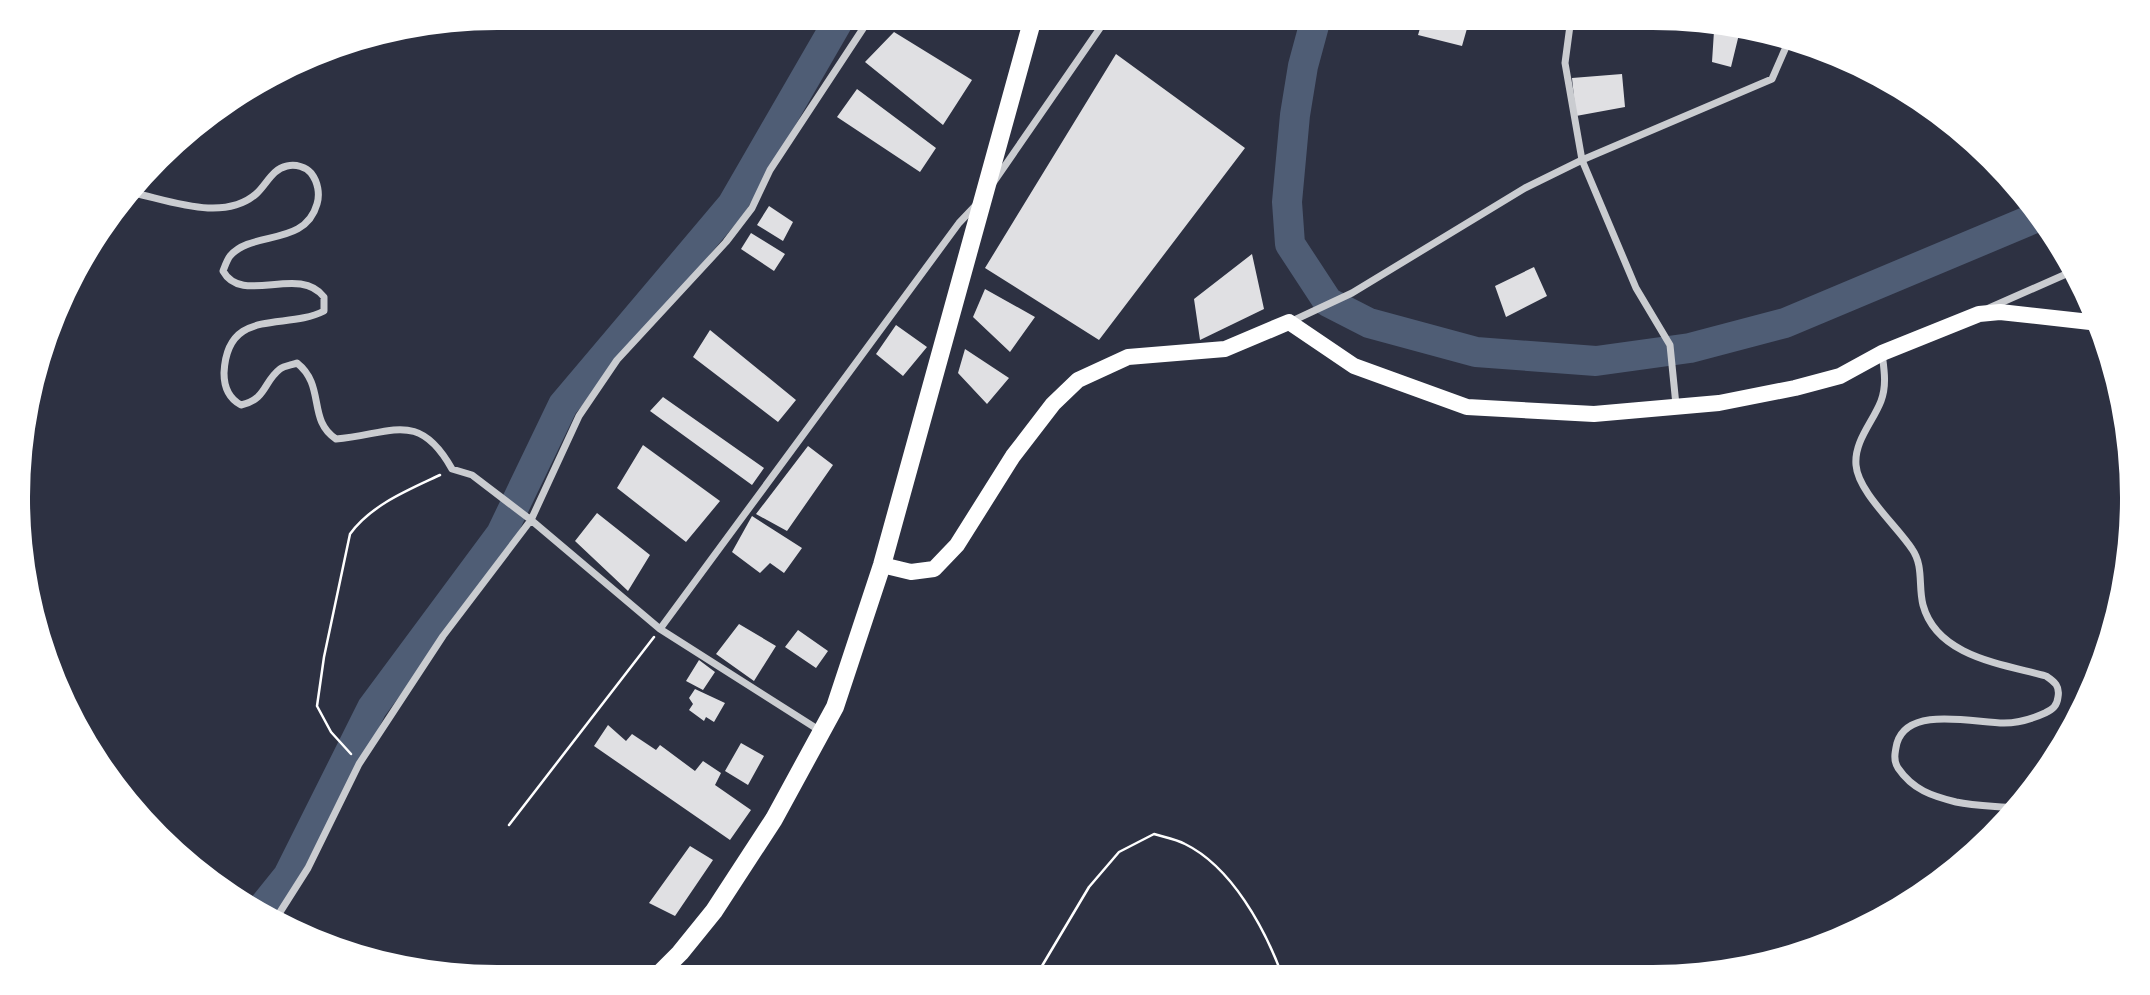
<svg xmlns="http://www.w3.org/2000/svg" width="2150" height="995" font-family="'Exo 2',sans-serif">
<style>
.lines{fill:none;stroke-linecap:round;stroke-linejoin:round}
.river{stroke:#4f5d75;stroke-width:30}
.building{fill:#e0e0e3}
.path{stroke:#fff;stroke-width:2.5}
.minor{stroke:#caccd0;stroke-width:7}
.primary{stroke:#fff;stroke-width:16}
.trunk{stroke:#fff;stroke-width:18}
</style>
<rect width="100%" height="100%" fill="#2d3142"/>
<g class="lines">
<!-- river -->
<path class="river" d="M 1316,18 L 1303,66 L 1295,115 L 1287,202 L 1290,244 L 1328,302 L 1369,323 L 1476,352 L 1596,361 L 1690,348 L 1785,323 L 2040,216
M 259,912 L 288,876 L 372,708 L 501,534 L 563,405 L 732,205 L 840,18"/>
</g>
<!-- building -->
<path class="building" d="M 1423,18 L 1470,18 L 1462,46 L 1418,35 Z
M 1741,26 L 1731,67 L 1712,62 L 1714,31 Z
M 894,32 L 972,80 L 943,125 L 865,62 Z
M 1116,54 L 1245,148 L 1099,340 L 985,268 Z
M 1622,74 L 1625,107 L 1576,116 L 1572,78 Z
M 857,89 L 936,148 L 920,172 L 837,117 Z
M 769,206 L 793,222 L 783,241 L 757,225 Z
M 751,233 L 785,254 L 774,271 L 741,249 Z
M 1252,254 L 1264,309 L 1200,340 L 1194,299 Z
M 1534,267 L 1547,296 L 1506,317 L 1495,286 Z
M 985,289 L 1035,317 L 1010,352 L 973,317 Z
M 896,325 L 927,347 L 903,376 L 876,354 Z
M 710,330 L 796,400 L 778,422 L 693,357 Z
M 965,349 L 1009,378 L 987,404 L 958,373 Z
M 663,397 L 764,468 L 752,485 L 650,411 Z
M 643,445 L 720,501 L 686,542 L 617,488 Z
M 808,446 L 833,465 L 787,531 L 756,514 Z
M 597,513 L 650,555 L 628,591 L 575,541 Z
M 752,516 L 802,548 L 784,573 L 770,563 L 760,573 L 732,552 Z
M 739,624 L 776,646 L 754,681 L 716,654 Z
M 798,630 L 828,651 L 816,668 L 785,647 Z
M 699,660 L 715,672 L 703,690 L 686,681 Z
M 695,689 L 725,703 L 714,722 L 706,717 L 704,721 L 689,710 L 693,704 L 689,698 Z
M 608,725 L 626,741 L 632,734 L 656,750 L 660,745 L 695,771 L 703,761 L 721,773 L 715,785 L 751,810 L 730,840 L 594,746 Z
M 741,743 L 764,756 L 748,785 L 725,771 Z
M 690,846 L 713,860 L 675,916 L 649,903 Z"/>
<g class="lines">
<!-- path -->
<path class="path" d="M 351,754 L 331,732 L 317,706 L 324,657 L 350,534 C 371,505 408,490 440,475
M 509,825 L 654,637
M 1036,976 L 1089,887 L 1119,852 L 1154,834 C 1164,837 1176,839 1185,844 C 1232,867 1265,929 1282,975"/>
<!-- minor -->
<path class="minor" d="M 993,183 L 1107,18
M 134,193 C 171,201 224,222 256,194 C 267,184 272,169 287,166 C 296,164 306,167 311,173 C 318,182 320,194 317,204 C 305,247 252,230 230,256 C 227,260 225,266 223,271 C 242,306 299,264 324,297 L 324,311 C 285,331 227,306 224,373 C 224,387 228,398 241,405 C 267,399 263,382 280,369 C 284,366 292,365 297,363 C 326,386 307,420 336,439 C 390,435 418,408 452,469 L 472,475 L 531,520 L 660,629 L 822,732
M 1989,308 L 2073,271
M 1290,322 L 1352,293 L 1525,188 L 1582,160 L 1565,63 L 1571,18
M 1882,353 C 1884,369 1887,385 1881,401 C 1873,422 1854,441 1856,465 C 1858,492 1897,526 1912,549 C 1924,566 1918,586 1923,605 C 1937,657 2003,664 2046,676 C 2055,682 2060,686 2058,697 C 2057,706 2053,709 2045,713 C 2032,719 2019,723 2004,723 C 1975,723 1908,705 1897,743 C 1895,752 1893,760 1898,768 C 1913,790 1932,796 1956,802 C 1975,806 1996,806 2015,808
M 1676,405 L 1670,345 L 1636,288 L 1582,160 L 1772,79 L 1789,40
M 660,629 L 959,223 L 978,203
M 275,920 L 308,868 L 359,764 L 443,636 L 531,520 L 579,416 L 617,360 L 726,242 L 752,208 L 770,170 L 870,18"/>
<!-- primary -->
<path class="primary" d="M 882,565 L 911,572 L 934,569 L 957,545 L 1013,456 L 1053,404 L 1078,380 L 1128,357 L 1225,349 L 1289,322 L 1354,366 L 1467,407 L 1594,414 L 1719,403 L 1795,388 L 1840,376 L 1882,353 L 1979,314 L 2000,312 L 2099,323"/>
<!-- trunk -->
<path class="trunk" d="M 656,977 L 680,953 L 714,911 L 774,819 L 835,707 L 882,565 L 1033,18"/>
</g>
<!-- crop -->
<path d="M0 0H2150V995H0ZM497 30H1653A467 467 0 0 1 2120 497V498A467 467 0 0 1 1653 965H497A467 467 0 0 1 30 498V497A467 467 0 0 1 497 30Z" fill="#fff" fill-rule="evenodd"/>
</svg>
